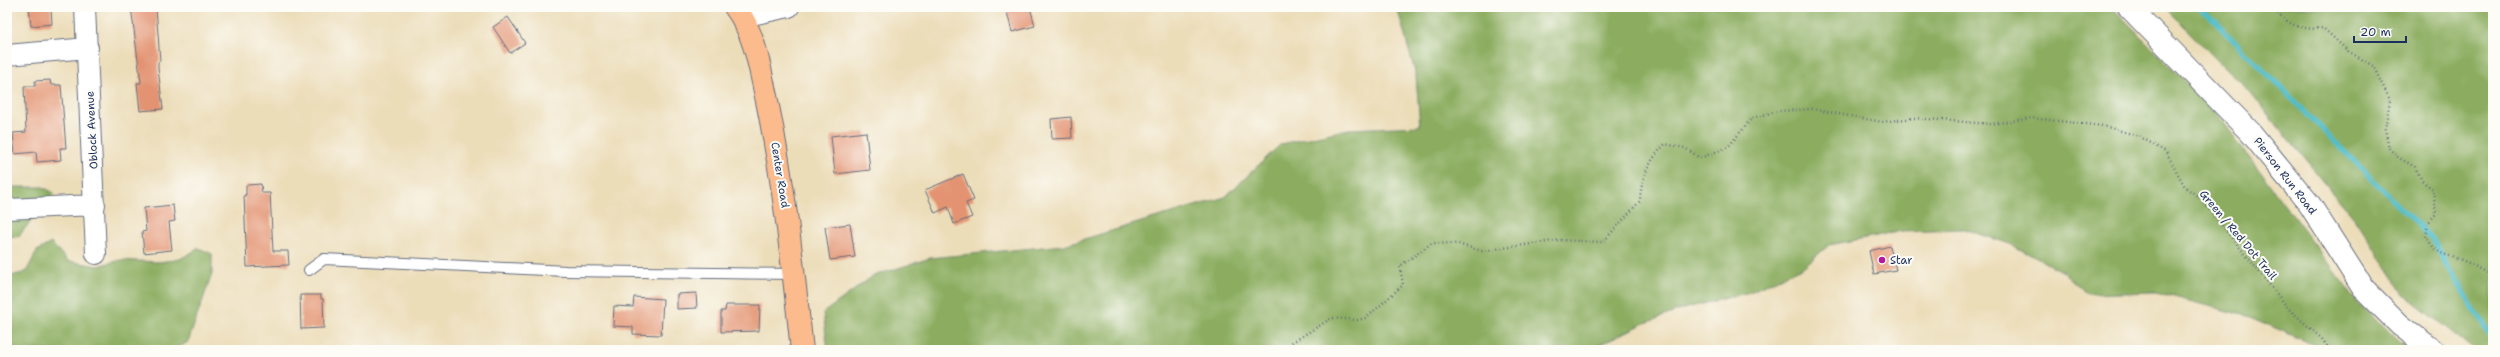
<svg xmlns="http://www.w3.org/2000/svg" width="2500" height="357" font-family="'Shantell Sans',sans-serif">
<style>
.forest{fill:#8cad61;stroke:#546e60}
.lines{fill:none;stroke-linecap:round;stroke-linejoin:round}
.stream{stroke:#50bdca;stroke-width:5}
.building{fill:#e39371}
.service-casing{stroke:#646c7e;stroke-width:12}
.minor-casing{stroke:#646c7e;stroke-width:22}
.tertiary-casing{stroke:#646c7e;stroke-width:24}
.primary-casing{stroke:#646c7e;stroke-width:24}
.path{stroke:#646c7e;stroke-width:2.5;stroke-dasharray:1 3;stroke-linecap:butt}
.service{stroke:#fff;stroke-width:10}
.minor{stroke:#fff;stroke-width:20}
.tertiary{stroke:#fff;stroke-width:22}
.primary{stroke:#fbbb8c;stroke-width:22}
.poi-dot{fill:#b5179e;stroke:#fdfcf7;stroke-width:1.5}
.labels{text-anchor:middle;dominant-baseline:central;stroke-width:4;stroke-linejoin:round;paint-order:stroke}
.street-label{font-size:11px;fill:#1b2f5e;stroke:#fdfcf7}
.poi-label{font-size:11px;fill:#1b2f5e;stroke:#fdfcf7;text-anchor:start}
</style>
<rect width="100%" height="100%" fill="#fdfcf7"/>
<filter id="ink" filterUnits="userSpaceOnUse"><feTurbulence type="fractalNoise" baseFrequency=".025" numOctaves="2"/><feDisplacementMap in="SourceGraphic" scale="8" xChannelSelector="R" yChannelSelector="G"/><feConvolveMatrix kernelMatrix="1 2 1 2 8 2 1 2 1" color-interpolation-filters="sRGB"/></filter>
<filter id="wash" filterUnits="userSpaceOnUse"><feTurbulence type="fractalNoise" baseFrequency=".012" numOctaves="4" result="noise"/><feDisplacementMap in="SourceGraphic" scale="16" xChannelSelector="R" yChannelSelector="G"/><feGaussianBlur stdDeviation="0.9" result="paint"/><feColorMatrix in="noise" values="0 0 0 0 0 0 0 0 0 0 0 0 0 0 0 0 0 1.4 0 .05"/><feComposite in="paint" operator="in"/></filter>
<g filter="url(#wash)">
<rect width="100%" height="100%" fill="#ecddb9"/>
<!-- forest -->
<path class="forest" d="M 1397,7 L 2112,7 L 2218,115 L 2357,302 L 2410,350 L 2326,350 L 2250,317 L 2155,292 L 2088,294 L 2063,272 L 2010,244 L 1964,229 L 1902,231 L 1829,245 L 1803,267 L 1750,292 L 1686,308 L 1643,324 L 1588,350 L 828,350 L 823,313 L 873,276 L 930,258 L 1064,245 L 1225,197 L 1281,144 L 1349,129 L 1420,126 L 1416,76 Z
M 2164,7 L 2493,7 L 2493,350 L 2474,350 L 2404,294 L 2354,218 L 2251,94 Z
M 7,187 L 43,187 L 54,193 L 18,237 L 7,236 Z
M 51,243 L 68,261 L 98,266 L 120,260 L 159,262 L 180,259 L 199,248 L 212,254 L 212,274 L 188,342 L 174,350 L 7,350 L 7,277 L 26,272 L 37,251 Z"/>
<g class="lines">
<!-- stream -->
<path class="stream" d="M 2200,7 L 2431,238 L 2493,342"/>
</g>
<g id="blocks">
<!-- building -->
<path class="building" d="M 29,7 L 51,7 L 52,24 L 31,26 Z
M 131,7 L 156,7 L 160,61 L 158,62 L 158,68 L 163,109 L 140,111 L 137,83 L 141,83 Z
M 1016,7 L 1030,7 L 1035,26 L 1012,32 L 1007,12 L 1017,9 Z
M 508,17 L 525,43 L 510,53 L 493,27 Z
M 50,80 L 51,85 L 61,85 L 66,148 L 60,148 L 61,160 L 37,162 L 36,152 L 15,154 L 13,133 L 26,132 L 24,86 L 35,86 L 35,81 Z
M 1071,117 L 1072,138 L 1052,139 L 1051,119 Z
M 866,132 L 870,170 L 835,174 L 831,136 Z
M 963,174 L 974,200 L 966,203 L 972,217 L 954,224 L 948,207 L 935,213 L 925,190 Z
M 261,184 L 262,193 L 270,193 L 273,251 L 288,251 L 289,265 L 247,267 L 244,195 L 246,195 L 246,185 Z
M 173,205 L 175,221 L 169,222 L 172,250 L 144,253 L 142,232 L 146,231 L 144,208 Z
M 850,224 L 855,257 L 830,260 L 825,227 Z
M 1890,246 L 1896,270 L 1874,274 L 1869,251 Z
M 696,293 L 697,308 L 677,309 L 677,294 Z
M 300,295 L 321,295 L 321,299 L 323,299 L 324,328 L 301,329 Z
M 634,297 L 663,299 L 661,335 L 633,334 L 633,327 L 613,326 L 614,306 L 633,307 Z
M 726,305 L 760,305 L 759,331 L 721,332 L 721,311 L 725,311 Z"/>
</g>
</g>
<g filter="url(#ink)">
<use href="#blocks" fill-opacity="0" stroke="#646c7e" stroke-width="1"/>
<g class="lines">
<defs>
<path id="service" d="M 309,270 L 324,259 L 566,271 L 794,274"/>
<path id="minor" d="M 85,7 L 96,254
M 742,17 L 789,7
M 7,55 L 88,48
M 7,209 L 95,205"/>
<path id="tertiary" d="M 2129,7 L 2251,133 L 2310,205 L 2363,288 L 2400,325 L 2433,350"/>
<path id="primary" d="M 735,7 C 755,33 760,69 767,101 C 784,183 793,267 802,350"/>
</defs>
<!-- service casing -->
<use href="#service" class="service-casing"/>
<!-- minor casing -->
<use href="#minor" class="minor-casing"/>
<!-- tertiary casing -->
<use href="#tertiary" class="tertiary-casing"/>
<!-- primary casing -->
<use href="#primary" class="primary-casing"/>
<!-- path -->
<path class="path" d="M 2272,7 C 2285,24 2302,31 2323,28 L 2348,51 L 2373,66 L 2390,100 L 2385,129 L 2389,148 L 2396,156 L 2415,167 L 2423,182 L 2433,189 L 2436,214 L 2428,223 L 2426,237 C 2438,255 2441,253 2459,259 C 2471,263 2482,271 2493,276
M 1290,350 L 1291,343 L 1332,318 L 1357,320 L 1366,318 L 1403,285 L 1400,266 L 1432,243 L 1458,244 L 1482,251 L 1560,240 L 1603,242 L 1640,201 C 1641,177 1649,161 1665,144 L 1685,148 L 1700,158 L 1728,147 L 1752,118 L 1778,111 L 1812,109 L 1882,122 L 1914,118 L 1991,124 L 2032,118 L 2103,126 L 2139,136 L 2166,152 L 2185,187 L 2200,198 L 2289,309 L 2322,339 L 2330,350"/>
<!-- service -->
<use href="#service" class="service"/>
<!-- minor -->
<use href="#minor" class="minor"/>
<!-- tertiary -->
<use href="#tertiary" class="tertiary"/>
<!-- primary -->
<use href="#primary" class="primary"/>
</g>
</g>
<!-- markers -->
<circle class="poi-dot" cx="1882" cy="260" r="4"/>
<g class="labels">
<!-- street labels -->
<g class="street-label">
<text transform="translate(92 130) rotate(-93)">Oblock Avenue</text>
<text transform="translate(780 175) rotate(81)">Center Road</text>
<text transform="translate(2285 176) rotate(52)">Pierson Run Road</text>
<text transform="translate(2238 235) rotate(50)">Green / Red Dot Trail</text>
</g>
<!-- poi labels -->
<g class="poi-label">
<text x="1890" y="260">Star</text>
</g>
</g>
<!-- margin -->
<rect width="2500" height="357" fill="none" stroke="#fdfcf7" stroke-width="24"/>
<!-- scale -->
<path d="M2354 36v6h52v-6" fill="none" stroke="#1b2f5e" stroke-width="2"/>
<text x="2360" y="36" font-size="12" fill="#1b2f5e" stroke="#fdfcf7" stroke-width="3" paint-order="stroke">20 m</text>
</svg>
